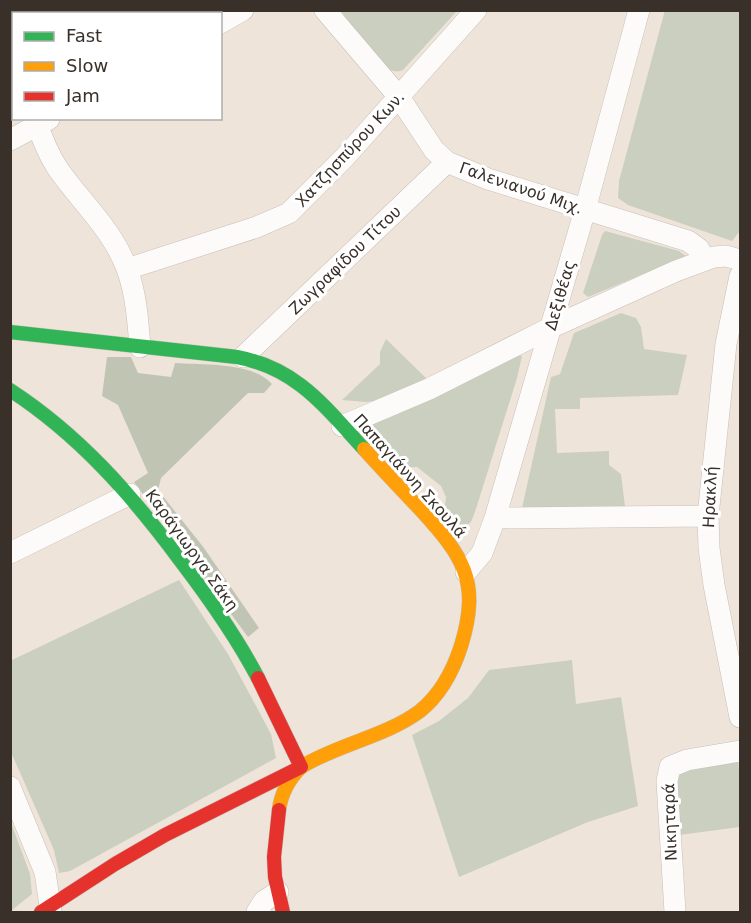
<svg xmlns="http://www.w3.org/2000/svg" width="751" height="923" font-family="'DejaVu Sans',sans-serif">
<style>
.green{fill:#cbcfbf}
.forest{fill:#c0c5b3}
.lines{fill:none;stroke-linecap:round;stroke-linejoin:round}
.street-casing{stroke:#c7bfb7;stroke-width:22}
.fast-casing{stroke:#c7bfb7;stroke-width:15}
.slow-casing{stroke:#c7bfb7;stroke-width:15}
.jam-casing{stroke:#c7bfb7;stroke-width:15}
.street{stroke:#fdfbf9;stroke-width:21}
.fast{stroke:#30b455;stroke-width:14}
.slow{stroke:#ff9f0a;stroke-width:14}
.jam{stroke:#e5322d;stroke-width:14}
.labels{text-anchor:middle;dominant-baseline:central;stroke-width:6;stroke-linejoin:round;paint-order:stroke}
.street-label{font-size:16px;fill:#383029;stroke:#fff}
</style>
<rect width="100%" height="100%" fill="#efe4da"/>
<!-- green -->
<path class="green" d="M 665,10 L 740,11 L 740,231 L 732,241 L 628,205 L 618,198 L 619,181 Z
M 341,11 L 457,11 L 403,70 C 398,72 394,72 389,69 C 374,59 353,26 341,11 Z
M 605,231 L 679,251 L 686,256 L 588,297 L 583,293 L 602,235 Z
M 621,313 L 636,318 L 641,327 L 644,349 L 687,355 L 678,395 L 580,398 L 580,409 L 555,409 L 557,453 L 609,451 L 609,465 L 621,474 L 625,507 L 522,508 L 551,377 L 560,374 L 574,333 Z
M 386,339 L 427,379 L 382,400 L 366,402 L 342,400 L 380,364 L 380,352 Z
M 518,355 L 522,356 L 517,378 L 475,512 L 471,522 L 463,529 L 444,512 L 446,497 L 441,486 L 417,467 L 400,468 L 363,426 Z
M 179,580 L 228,654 L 271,734 L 276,758 L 70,871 L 59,873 L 54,850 L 11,752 L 10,661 Z
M 572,660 L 576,704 L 621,697 L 638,806 L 588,822 L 459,877 L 412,735 L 439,721 L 468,698 L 489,670 Z
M 738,759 L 740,779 L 740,827 L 679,835 L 675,773 Z
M 10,820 L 30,874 L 32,894 L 11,911 Z"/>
<!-- forest -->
<path class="forest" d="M 107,357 L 131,357 L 138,373 L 171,377 L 175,363 C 202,365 253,362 272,384 L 264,393 L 248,393 L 161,478 L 158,490 L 204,548 L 259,628 L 248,637 L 134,482 L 148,473 L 118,405 L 102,396 Z"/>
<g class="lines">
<defs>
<path id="street" d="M 16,10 L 16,14
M 325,10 L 399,97 L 434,150 L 447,162 L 488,179 L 688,241 L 699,249 L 705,260
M 159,14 L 164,10
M 220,23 L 243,10
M 10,95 L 14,94
M 35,118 C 41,136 48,154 58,169 C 81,202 113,230 127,269 C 136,293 138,321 140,347
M 10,140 L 49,119
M 127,269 L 257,227 L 289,213 L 345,157 L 476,10
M 740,276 L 726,344 L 708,516 L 709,548 L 714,585 L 740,717
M 243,357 L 447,162
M 342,426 L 429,389 L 550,328 L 676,271 L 714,257 L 726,256 L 740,260
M 495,518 L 708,516
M 10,553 L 130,494
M 466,572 L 482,553 L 495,518 L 585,210 L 639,10
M 10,787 L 45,872 L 51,912
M 257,912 L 264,901 L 278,892
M 675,912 L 667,781 L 670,767 L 687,760 L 740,751"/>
<path id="fast" d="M 10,332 L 237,357 C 297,368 325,407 364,449
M 10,390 C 79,435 131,494 180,560 C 209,598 236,636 258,678"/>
<path id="slow" d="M 279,810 C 281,794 289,779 301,767 C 338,744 385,737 420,711 C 441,694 453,671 461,646 C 481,581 463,556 420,509 C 401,489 382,469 364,449"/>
<path id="jam" d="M 279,810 L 274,857 L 275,877 L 283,912
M 41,912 L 115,864 L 165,835 L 301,767 L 258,678"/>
</defs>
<!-- street casing -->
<use href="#street" class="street-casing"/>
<!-- fast casing -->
<use href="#fast" class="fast-casing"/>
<!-- slow casing -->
<use href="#slow" class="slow-casing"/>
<!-- jam casing -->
<use href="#jam" class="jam-casing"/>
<!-- street -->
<use href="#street" class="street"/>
<!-- fast -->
<use href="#fast" class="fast"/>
<!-- slow -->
<use href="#slow" class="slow"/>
<!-- jam -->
<use href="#jam" class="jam"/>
</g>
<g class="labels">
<!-- street labels -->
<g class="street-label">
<text transform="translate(350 149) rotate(-47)">Χατζησπύρου Κων.</text>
<text transform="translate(521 188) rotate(19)">Γαλενιανού Μιχ.</text>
<text transform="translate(345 260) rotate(-44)">Ζωγραφίδου Τίτου</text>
<text transform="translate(560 295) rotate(-74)">Δεξιθέας</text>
<text transform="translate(410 476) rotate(48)">Παπαγιάννη Σκουλά</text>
<text transform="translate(710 497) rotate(-87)">Ηρακλή</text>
<text transform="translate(192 550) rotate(54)">Καράγιωργα Σάκη</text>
<text transform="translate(670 822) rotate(-92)">Νικηταρά</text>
</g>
</g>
<!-- border -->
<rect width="751" height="923" fill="none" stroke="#383029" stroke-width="24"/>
<!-- legend -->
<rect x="12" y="12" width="210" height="108" fill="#ffffff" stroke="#afaca9" stroke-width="1.5"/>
<rect x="24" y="32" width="30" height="9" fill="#30b455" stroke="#afaca9" stroke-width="1.5"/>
<text x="66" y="42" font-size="18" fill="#383029">Fast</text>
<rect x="24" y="62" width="30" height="9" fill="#ff9f0a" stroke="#afaca9" stroke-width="1.5"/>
<text x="66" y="72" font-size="18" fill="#383029">Slow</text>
<rect x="24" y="92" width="30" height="9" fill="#e5322d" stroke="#afaca9" stroke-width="1.5"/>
<text x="66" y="102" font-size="18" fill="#383029">Jam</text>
</svg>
